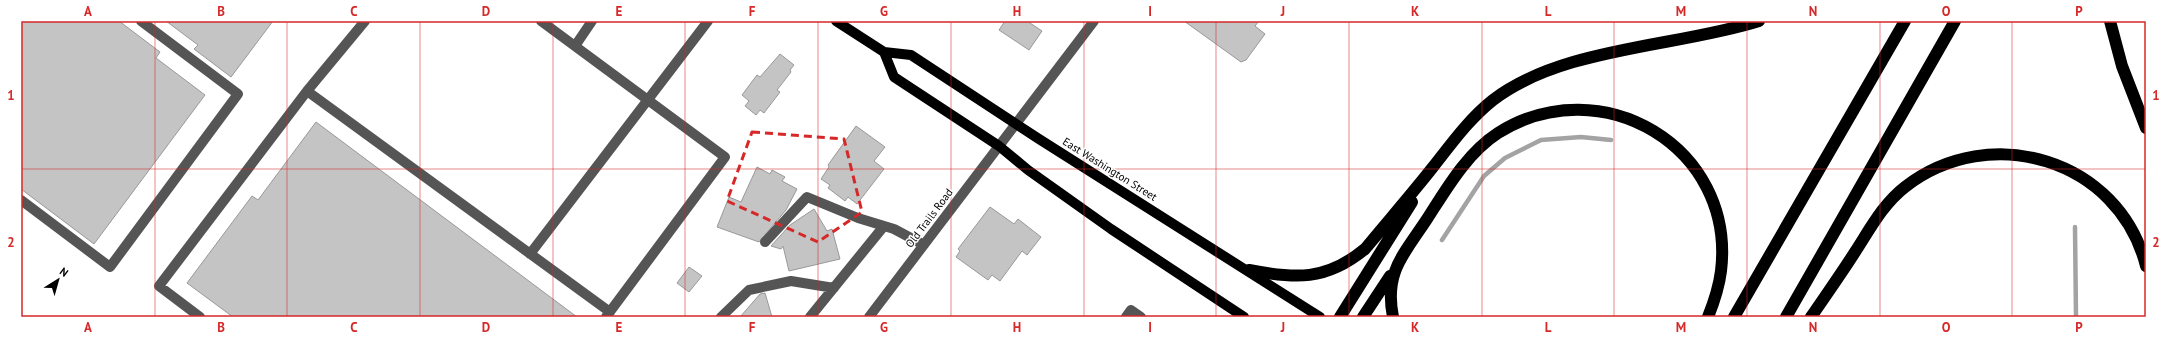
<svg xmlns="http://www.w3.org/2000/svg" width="2167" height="338" font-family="'PT Sans',sans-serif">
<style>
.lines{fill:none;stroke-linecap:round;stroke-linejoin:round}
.stream{stroke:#a3a3a3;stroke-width:4.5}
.building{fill:#c4c4c4;stroke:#999}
.minor{stroke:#555;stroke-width:10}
.major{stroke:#000;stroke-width:10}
.highway{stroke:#000;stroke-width:12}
.marked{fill:none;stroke:#d62828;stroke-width:3;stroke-dasharray:8 5;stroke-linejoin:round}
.grid{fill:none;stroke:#d62828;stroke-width:1;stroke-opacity:0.55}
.labels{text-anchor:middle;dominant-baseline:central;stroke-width:3;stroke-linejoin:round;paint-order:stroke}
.street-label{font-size:11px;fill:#000;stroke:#fff}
.neatline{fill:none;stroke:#d62828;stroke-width:1.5}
.grid-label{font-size:13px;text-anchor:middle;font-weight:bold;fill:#d62828}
</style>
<rect width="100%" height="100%" fill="#fff"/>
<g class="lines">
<!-- stream -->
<path class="stream" d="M 2075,227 L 2076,317
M 1442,240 L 1484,176 L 1505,158 L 1541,140 L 1581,137 L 1611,140"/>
</g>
<!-- building -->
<path class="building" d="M 21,21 L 119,21 L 160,52 L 156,58 L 205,95 L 94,244 L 21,189 Z
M 166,21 L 273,21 L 231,77 L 194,49 L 198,45 Z
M 1005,21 L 1027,21 L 1042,31 L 1029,50 L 999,30 Z
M 1184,21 L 1259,21 L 1255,26 L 1265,34 L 1246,60 L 1241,62 Z
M 780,54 L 794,65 L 790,70 L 791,72 L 777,90 L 780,92 L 764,113 L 760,110 L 756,115 L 745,106 L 749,101 L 742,95 L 757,75 L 760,77 Z
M 316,122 L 577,317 L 233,317 L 187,283 L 252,196 L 258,200 Z
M 856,126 L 885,147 L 874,161 L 884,169 L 857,204 L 848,197 L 845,201 L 828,188 L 830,185 L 821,179 L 829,167 L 828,165 Z
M 757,167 L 770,174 L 772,170 L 785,177 L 782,181 L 797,189 L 786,210 L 759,242 L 717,227 L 729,197 L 741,202 Z
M 990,207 L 1014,224 L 1018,219 L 1041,237 L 1027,255 L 1022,251 L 1000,281 L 992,275 L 988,280 L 956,257 L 960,251 L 958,249 Z
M 814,209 L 827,231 L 832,229 L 840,259 L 789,271 L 783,246 L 781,249 L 771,246 L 790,225 Z
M 689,267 L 702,276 L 689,292 L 677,283 Z
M 765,293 L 772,317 L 740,317 L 760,294 Z"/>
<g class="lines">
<!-- minor -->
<path class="minor" d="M 541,21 L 725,157 L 606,317
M 575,46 L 592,21
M 307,91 L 610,312
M 21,200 L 110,267 L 238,94 L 141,21
M 765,242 L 807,197 L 858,218 L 894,229 L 924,245
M 530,254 L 708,21
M 200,317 L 159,286 L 307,91 L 365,21
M 721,317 L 749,290 L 791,281 L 834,288
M 810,317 L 884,226
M 869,317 L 1094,21
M 1126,317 L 1131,310 L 1141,317"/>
<!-- major -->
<path class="major" d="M 836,21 L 884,52 L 911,55 L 1039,139 L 1320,317
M 884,52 L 894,77 L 999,146 L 1028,170 L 1111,229 L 1244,317"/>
<!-- highway -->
<path class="highway" d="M 2110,21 L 2122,66 L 2146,128
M 1249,270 C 1295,279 1326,281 1365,249 C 1388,221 1411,195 1433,167 C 1452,143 1469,119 1493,100 C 1562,47 1677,47 1759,21
M 1340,317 L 1412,202
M 1363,317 L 1390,276
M 1393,317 C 1384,272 1404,254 1427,219 C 1447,188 1467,153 1498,133 C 1601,68 1736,147 1721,271 C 1719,287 1714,302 1708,317
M 1734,317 L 1905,21
M 1786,317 L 1955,21
M 1811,317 C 1826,295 1841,274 1855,252 C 1870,229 1883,204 1905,187 C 1990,121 2119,159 2146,266"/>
</g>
<!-- marked area -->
<path class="marked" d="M 752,132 L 844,139 L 862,212 L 818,242 L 727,201 Z"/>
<!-- grid -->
<path class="grid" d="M 155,21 L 155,317M 287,21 L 287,317M 420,21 L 420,317M 553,21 L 553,317M 685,21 L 685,317M 818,21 L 818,317M 951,21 L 951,317M 1084,21 L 1084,317M 1216,21 L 1216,317M 1349,21 L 1349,317M 1482,21 L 1482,317M 1614,21 L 1614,317M 1747,21 L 1747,317M 1880,21 L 1880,317M 2012,21 L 2012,317M 21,169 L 2146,169"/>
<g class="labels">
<!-- street labels -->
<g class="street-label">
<text transform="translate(1110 169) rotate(32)">East Washington Street</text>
<text transform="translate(929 218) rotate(-53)">Old Trails Road</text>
</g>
</g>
<!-- border -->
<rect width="2167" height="338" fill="none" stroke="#ffffff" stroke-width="44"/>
<!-- north arrow -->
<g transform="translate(58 280) rotate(37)" stroke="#ffffff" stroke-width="3" paint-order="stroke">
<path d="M0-3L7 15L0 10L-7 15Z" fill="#000000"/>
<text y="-6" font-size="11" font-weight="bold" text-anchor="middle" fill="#000000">N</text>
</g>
<rect x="22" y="22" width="2123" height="294" class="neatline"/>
<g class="grid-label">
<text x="88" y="16">A</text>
<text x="221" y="16">B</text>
<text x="354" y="16">C</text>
<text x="486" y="16">D</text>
<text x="619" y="16">E</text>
<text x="752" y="16">F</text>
<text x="884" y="16">G</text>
<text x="1017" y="16">H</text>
<text x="1150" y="16">I</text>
<text x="1283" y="16">J</text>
<text x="1415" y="16">K</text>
<text x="1548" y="16">L</text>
<text x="1681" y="16">M</text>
<text x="1813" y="16">N</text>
<text x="1946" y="16">O</text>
<text x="2079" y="16">P</text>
<text x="11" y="100">1</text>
<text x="2156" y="100">1</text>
<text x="11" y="247">2</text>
<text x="2156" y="247">2</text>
<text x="88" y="332">A</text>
<text x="221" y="332">B</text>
<text x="354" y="332">C</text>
<text x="486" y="332">D</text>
<text x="619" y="332">E</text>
<text x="752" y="332">F</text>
<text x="884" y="332">G</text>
<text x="1017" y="332">H</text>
<text x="1150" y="332">I</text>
<text x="1283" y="332">J</text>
<text x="1415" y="332">K</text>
<text x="1548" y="332">L</text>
<text x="1681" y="332">M</text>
<text x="1813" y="332">N</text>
<text x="1946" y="332">O</text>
<text x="2079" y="332">P</text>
</g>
</svg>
